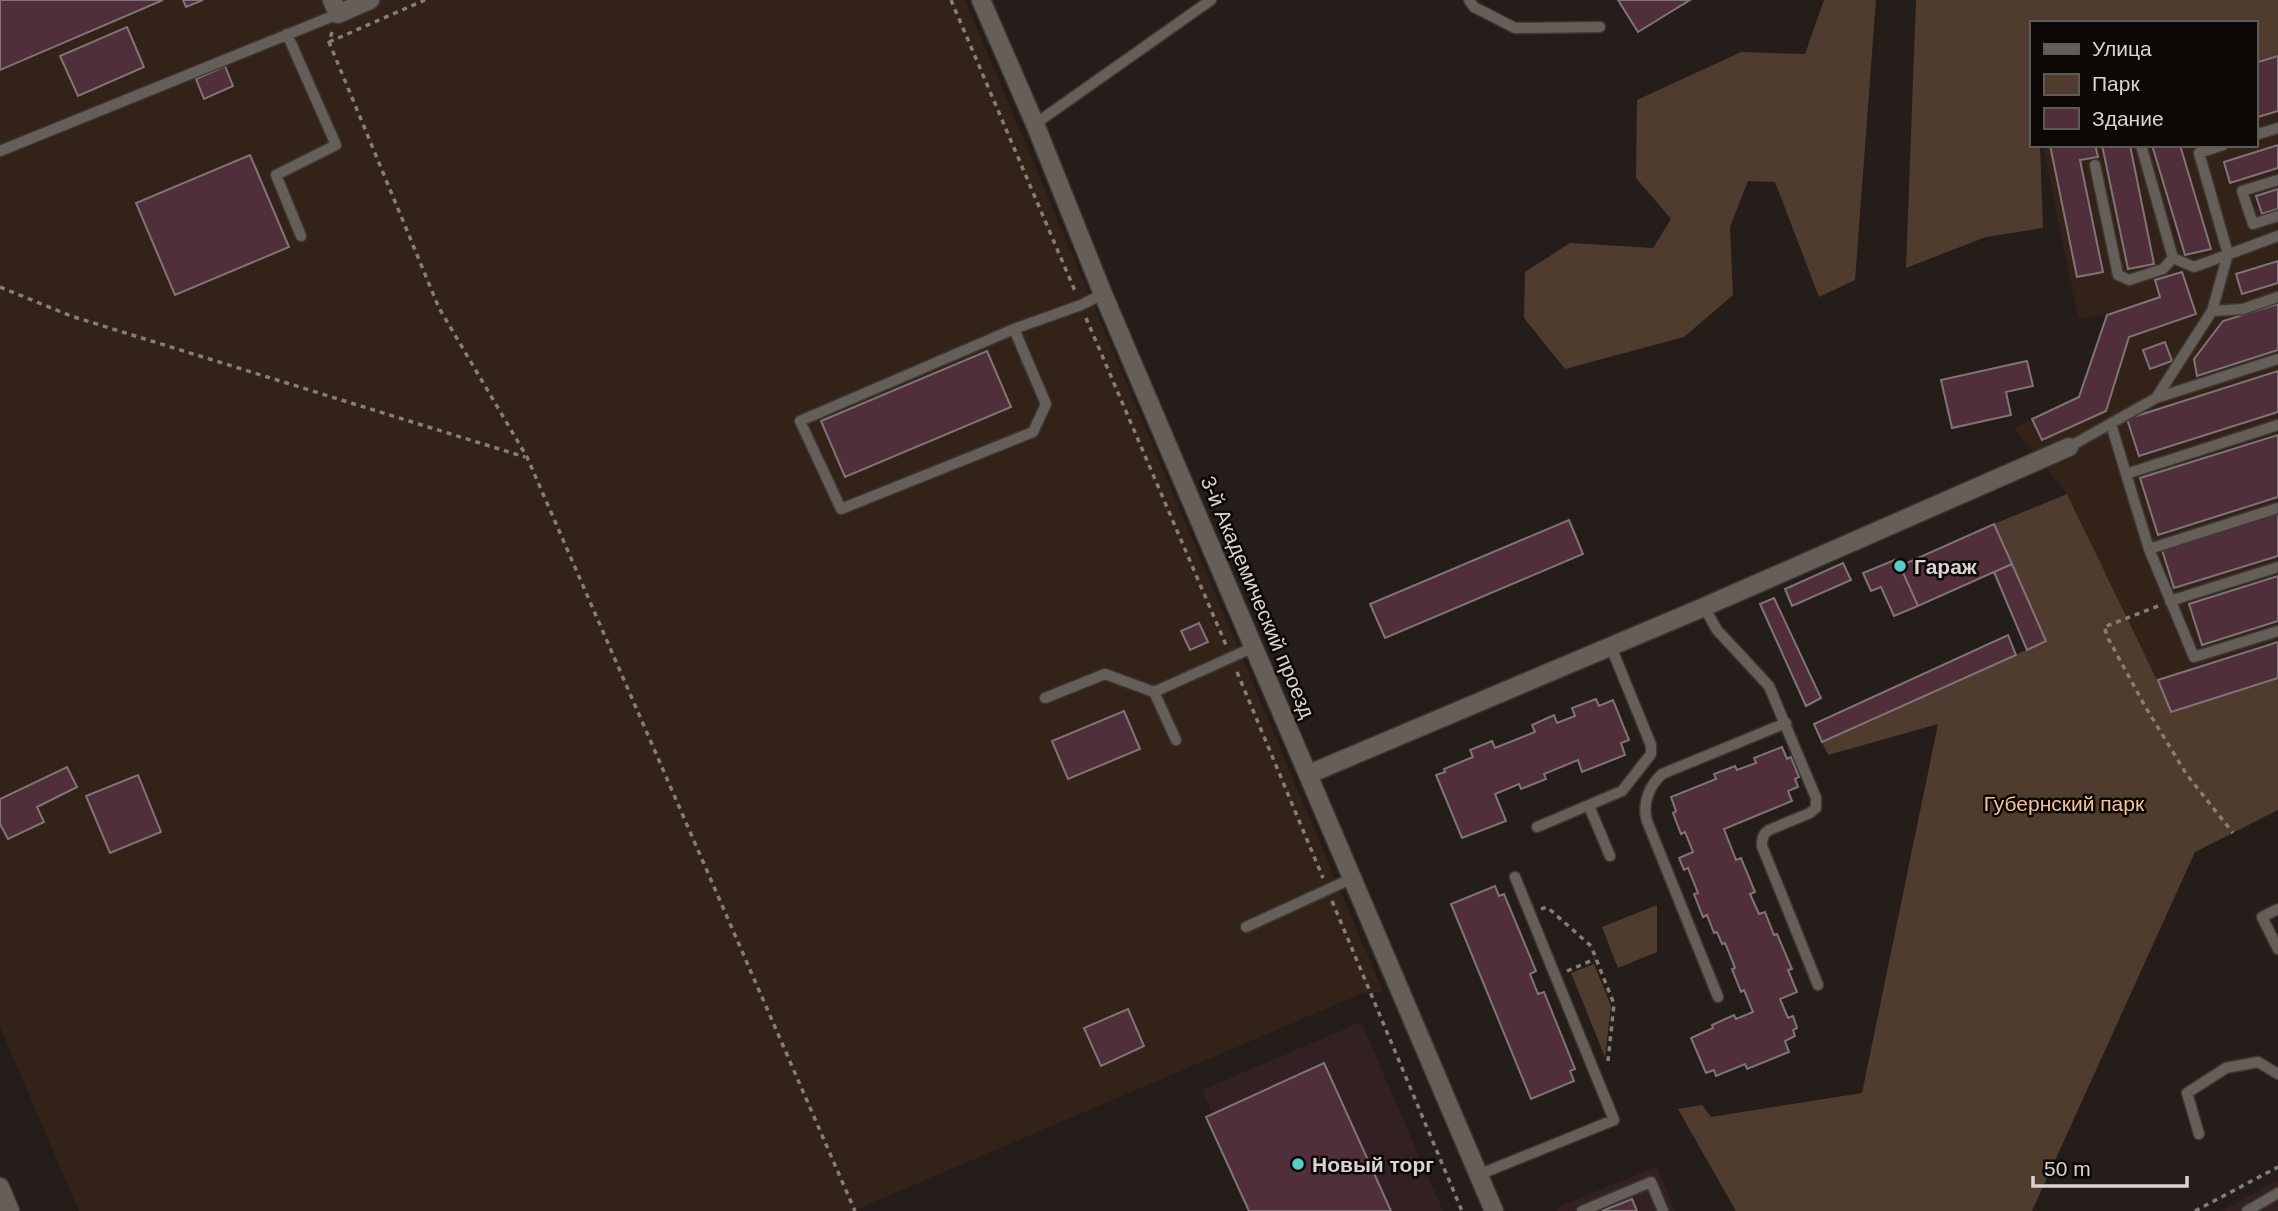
<svg xmlns="http://www.w3.org/2000/svg" width="2278" height="1211" font-family="Arial,sans-serif">
<style>
.commercial{fill:#332023}
.industrial{fill:#322218}
.green{fill:#503c2e}
.building{fill:#502e3a;stroke:#7f7578;stroke-width:2}
.lines{fill:none;stroke-linecap:round;stroke-linejoin:round}
.service-casing{stroke:#3e3835;stroke-width:13}
.minor-casing{stroke:#3e3835;stroke-width:21}
.tertiary-casing{stroke:#3e3835;stroke-width:21}
.path{stroke:#847e7a;stroke-width:3.5;stroke-dasharray:5 5;stroke-linecap:butt}
.service{stroke:#665e59;stroke-width:10}
.minor{stroke:#665e59;stroke-width:18}
.tertiary{stroke:#665e59;stroke-width:18}
.poi-dot{fill:#55cec5;stroke:#0b0806;stroke-width:2.5}
.labels{text-anchor:middle;dominant-baseline:central;stroke-width:5;stroke-linejoin:round;paint-order:stroke}
.poi-label{font-size:21px;font-weight:bold;fill:#d9d4d1;stroke:#0b0806;text-anchor:start}
.street-label{font-size:21px;fill:#d9d4d1;stroke:#0b0806}
.park-label{font-size:21px;fill:#f6c098;stroke:#0b0806}
</style>
<rect width="100%" height="100%" fill="#241d19"/>
<!-- commercial -->
<path class="commercial" d="M 1361,1022 L 1443,1211 L 1254,1211 L 1202,1090 Z
M 1657,1166 L 1675,1211 L 1557,1211 L 1556,1208 Z
M 2278,1180 L 2278,1211 L 2221,1211 Z"/>
<!-- industrial -->
<path class="industrial" d="M 0,0 L 965,0 L 1383,992 L 1363,993 L 853,1211 L 79,1211 L 0,1027 Z
M 2278,56 L 2278,678 L 2171,712 L 2157,680 L 2067,494 L 2014,428 L 2079,397 L 2106,315 L 2078,319 L 2043,145 L 2255,145 L 2255,63 Z"/>
<!-- green -->
<path class="green" d="M 1824,0 L 1876,0 L 1855,280 L 1819,297 L 1775,182 L 1748,181 L 1730,227 L 1733,295 L 1684,337 L 1565,369 L 1524,318 L 1525,272 L 1570,243 L 1653,248 L 1671,219 L 1636,178 L 1637,100 L 1741,52 L 1805,54 Z
M 1916,0 L 2278,0 L 2278,56 L 2255,63 L 2255,23 L 2031,23 L 2031,145 L 2040,145 L 2043,228 L 1986,237 L 1906,268 Z
M 2067,494 L 2157,680 L 2171,712 L 2278,678 L 2278,810 L 2195,852 L 2032,1211 L 1736,1211 L 1678,1109 L 1702,1105 L 1711,1117 L 1862,1093 L 1938,724 L 1828,755 L 1822,742 L 2046,641 L 1994,524 Z
M 1657,905 L 1657,952 L 1618,968 L 1602,927 Z
M 1594,964 L 1611,1006 L 1605,1057 L 1571,973 Z"/>
<!-- building -->
<path class="building" d="M 0,0 L 163,0 L 0,70 Z
M 183,0 L 203,0 L 186,7 Z
M 1618,0 L 1690,0 L 1638,32 Z
M 127,27 L 144,67 L 78,96 L 60,56 Z
M 2278,56 L 2278,111 L 2255,118 L 2255,63 Z
M 225,66 L 233,86 L 204,99 L 196,79 Z
M 2050,145 L 2095,145 L 2098,157 L 2080,160 L 2103,272 L 2077,277 Z
M 2102,145 L 2130,145 L 2154,264 L 2128,269 Z
M 2152,145 L 2180,145 L 2211,249 L 2185,255 Z
M 2278,145 L 2278,168 L 2230,183 L 2224,162 Z
M 250,155 L 289,247 L 175,295 L 136,203 Z
M 2278,189 L 2278,209 L 2262,214 L 2256,196 Z
M 2278,261 L 2278,283 L 2242,294 L 2236,274 Z
M 2182,272 L 2196,314 L 2129,337 L 2106,411 L 2042,440 L 2032,419 L 2079,397 L 2107,315 L 2160,297 L 2155,280 Z
M 2278,304 L 2278,350 L 2197,376 L 2194,359 L 2223,321 Z
M 2165,342 L 2172,361 L 2150,369 L 2143,350 Z
M 987,351 L 1011,407 L 845,477 L 821,421 Z
M 2027,361 L 2033,386 L 2006,392 L 2011,415 L 1952,428 L 1941,380 Z
M 2278,371 L 2278,412 L 2139,456 L 2127,419 Z
M 2278,435 L 2278,497 L 2158,535 L 2140,478 Z
M 2278,513 L 2278,556 L 2174,588 L 2162,550 Z
M 1569,520 L 1583,554 L 1385,638 L 1370,604 Z
M 1994,524 L 2012,564 L 1918,606 L 1900,566 Z
M 1897,559 L 1918,606 L 1894,616 L 1881,587 L 1871,591 L 1863,573 Z
M 1843,563 L 1851,580 L 1792,606 L 1785,589 Z
M 2012,564 L 2046,641 L 2027,650 L 1994,572 Z
M 2278,576 L 2278,621 L 2202,645 L 2189,604 Z
M 1774,598 L 1821,698 L 1806,706 L 1760,604 Z
M 1199,623 L 1208,642 L 1190,650 L 1181,631 Z
M 2008,635 L 2016,655 L 1822,742 L 1814,724 Z
M 2278,642 L 2278,678 L 2171,712 L 2158,680 Z
M 1596,699 L 1599,706 L 1613,700 L 1629,740 L 1621,743 L 1625,755 L 1582,772 L 1578,760 L 1544,774 L 1546,779 L 1521,789 L 1519,784 L 1495,794 L 1506,821 L 1462,838 L 1436,775 L 1445,772 L 1444,769 L 1473,757 L 1470,750 L 1492,741 L 1495,748 L 1535,732 L 1532,725 L 1554,715 L 1557,723 L 1575,716 L 1572,708 Z
M 1124,711 L 1140,749 L 1068,779 L 1052,741 Z
M 1782,747 L 1787,759 L 1791,757 L 1799,777 L 1795,779 L 1798,787 L 1788,791 L 1792,801 L 1724,829 L 1736,860 L 1741,858 L 1755,892 L 1750,894 L 1759,914 L 1765,912 L 1774,935 L 1777,934 L 1792,969 L 1788,970 L 1797,992 L 1780,999 L 1788,1018 L 1793,1016 L 1797,1028 L 1793,1030 L 1795,1036 L 1785,1041 L 1789,1052 L 1747,1069 L 1745,1064 L 1716,1076 L 1714,1070 L 1706,1073 L 1691,1038 L 1713,1028 L 1712,1025 L 1734,1015 L 1736,1019 L 1753,1012 L 1744,990 L 1741,992 L 1732,969 L 1735,968 L 1725,943 L 1722,944 L 1717,932 L 1714,933 L 1707,915 L 1703,917 L 1694,894 L 1698,893 L 1688,868 L 1684,870 L 1679,858 L 1693,852 L 1685,832 L 1681,834 L 1673,813 L 1676,811 L 1671,797 L 1716,779 L 1714,774 L 1735,766 L 1737,770 L 1756,763 L 1754,758 Z
M 67,767 L 77,787 L 37,807 L 44,822 L 8,839 L 0,824 L 0,799 Z
M 138,775 L 161,832 L 110,853 L 86,796 Z
M 1495,886 L 1499,896 L 1504,894 L 1536,971 L 1530,974 L 1538,994 L 1544,992 L 1575,1069 L 1570,1071 L 1574,1081 L 1531,1099 L 1451,904 Z
M 1128,1009 L 1144,1046 L 1101,1066 L 1084,1028 Z
M 1324,1063 L 1391,1211 L 1249,1211 L 1206,1117 Z
M 1632,1199 L 1637,1211 L 1602,1211 Z"/>
<g class="lines">
<defs>
<path id="service" d="M 1469,0 L 1474,7 L 1515,28 L 1600,27
M 287,34 L 336,145 L 276,175 L 301,236
M 1035,124 L 1211,0
M 2255,135 L 2278,128
M 2141,145 L 2173,258 L 2194,267 L 2278,236
M 0,151 L 338,14
M 2095,165 L 2118,275 L 2129,280 L 2163,269 L 2173,258
M 2278,180 L 2242,191 L 2253,224 L 2278,216
M 2212,311 L 2243,309 L 2278,297
M 1014,329 L 1046,404 L 1033,432 L 841,509 L 800,421 L 1014,329 L 1081,305 L 1103,294
M 2156,398 L 2212,311 L 2228,254 L 2199,153 L 2223,145
M 2111,424 L 2126,474 L 2278,425
M 2069,447 L 2156,398 L 2278,359
M 2126,474 L 2149,549
M 2278,508 L 2149,549 L 2194,657 L 2278,631
M 2170,601 L 2278,567
M 1704,607 L 1717,630 L 1769,686 L 1816,798 L 1816,808 L 1810,813 L 1769,830 C 1763,834 1762,838 1762,846 L 1818,985
M 1045,698 L 1105,674 L 1154,692
M 1176,740 L 1154,692 L 1254,647
M 1589,806 L 1610,856
M 1537,827 L 1622,791 L 1651,754 L 1651,745 L 1611,647
M 2278,909 L 2262,917 L 2278,949
M 1246,927 L 1353,878
M 1718,997 L 1647,821 C 1642,804 1649,786 1662,774 L 1786,723
M 2199,1134 L 2187,1093 L 2226,1068 L 2258,1062 L 2278,1074
M 1478,1175 L 1614,1120 L 1515,877
M 1582,1211 L 1651,1182 L 1663,1211
M 2247,1211 L 2278,1193"/>
<path id="minor" d="M 332,0 L 338,14 L 370,0
M 1309,774 L 1704,607 L 2069,447
M 0,1187 L 10,1211"/>
<path id="tertiary" d="M 981,0 L 1035,124 L 1103,294 L 1494,1211"/>
</defs>
<!-- service casing -->
<use href="#service" class="service-casing"/>
<!-- minor casing -->
<use href="#minor" class="minor-casing"/>
<!-- tertiary casing -->
<use href="#tertiary" class="tertiary-casing"/>
<!-- path -->
<path class="path" d="M 951,0 L 1075,291
M 332,32 L 329,42 L 439,308 L 527,457 L 855,1211
M 329,42 L 425,0
M 0,287 L 71,316 L 525,457
M 1086,318 L 1226,645
M 2158,606 L 2104,627 L 2109,640 L 2146,708 L 2187,775 L 2233,833
M 1237,672 L 1323,878
M 1332,901 L 1462,1211
M 1541,909 L 1547,907 L 1591,946 L 1614,1004 L 1608,1061
M 1567,971 L 1595,959
M 2195,1211 L 2278,1167"/>
<!-- service -->
<use href="#service" class="service"/>
<!-- minor -->
<use href="#minor" class="minor"/>
<!-- tertiary -->
<use href="#tertiary" class="tertiary"/>
</g>
<!-- markers -->
<g class="poi-dot">
<circle cx="1900" cy="566" r="7"/>
<circle cx="1298" cy="1164" r="7"/>
</g>
<g class="labels">
<!-- poi labels -->
<g class="poi-label">
<text x="1914" y="566">Гараж</text>
<text x="1312" y="1164">Новый торг</text>
</g>
<!-- street labels -->
<g class="street-label">
<text transform="translate(1258 597) rotate(67)">3-й Академический проезд</text>
</g>
<!-- park labels -->
<g class="park-label">
<text x="2064" y="803">Губернский парк</text>
</g>
</g>
<!-- legend -->
<rect x="2030" y="21" width="228" height="126" fill="#0b0806" stroke="#5d5a57" stroke-width="2"/>
<rect x="2044" y="44" width="35" height="10" fill="#665e59" stroke="#5d5a57" stroke-width="2"/>
<text x="2092" y="56" font-size="21" fill="#d9d4d1">Улица</text>
<rect x="2044" y="74" width="35" height="21" fill="#503c2e" stroke="#5d5a57" stroke-width="2"/>
<text x="2092" y="91" font-size="21" fill="#d9d4d1">Парк</text>
<rect x="2044" y="108" width="35" height="21" fill="#502e3a" stroke="#5d5a57" stroke-width="2"/>
<text x="2092" y="126" font-size="21" fill="#d9d4d1">Здание</text>
<!-- scale -->
<path d="M2033 1176v10h154v-10" fill="none" stroke="#d9d4d1" stroke-width="3.5"/>
<text x="2044" y="1176" font-size="21" fill="#d9d4d1" stroke="#0b0806" stroke-width="5" paint-order="stroke">50 m</text>
</svg>
